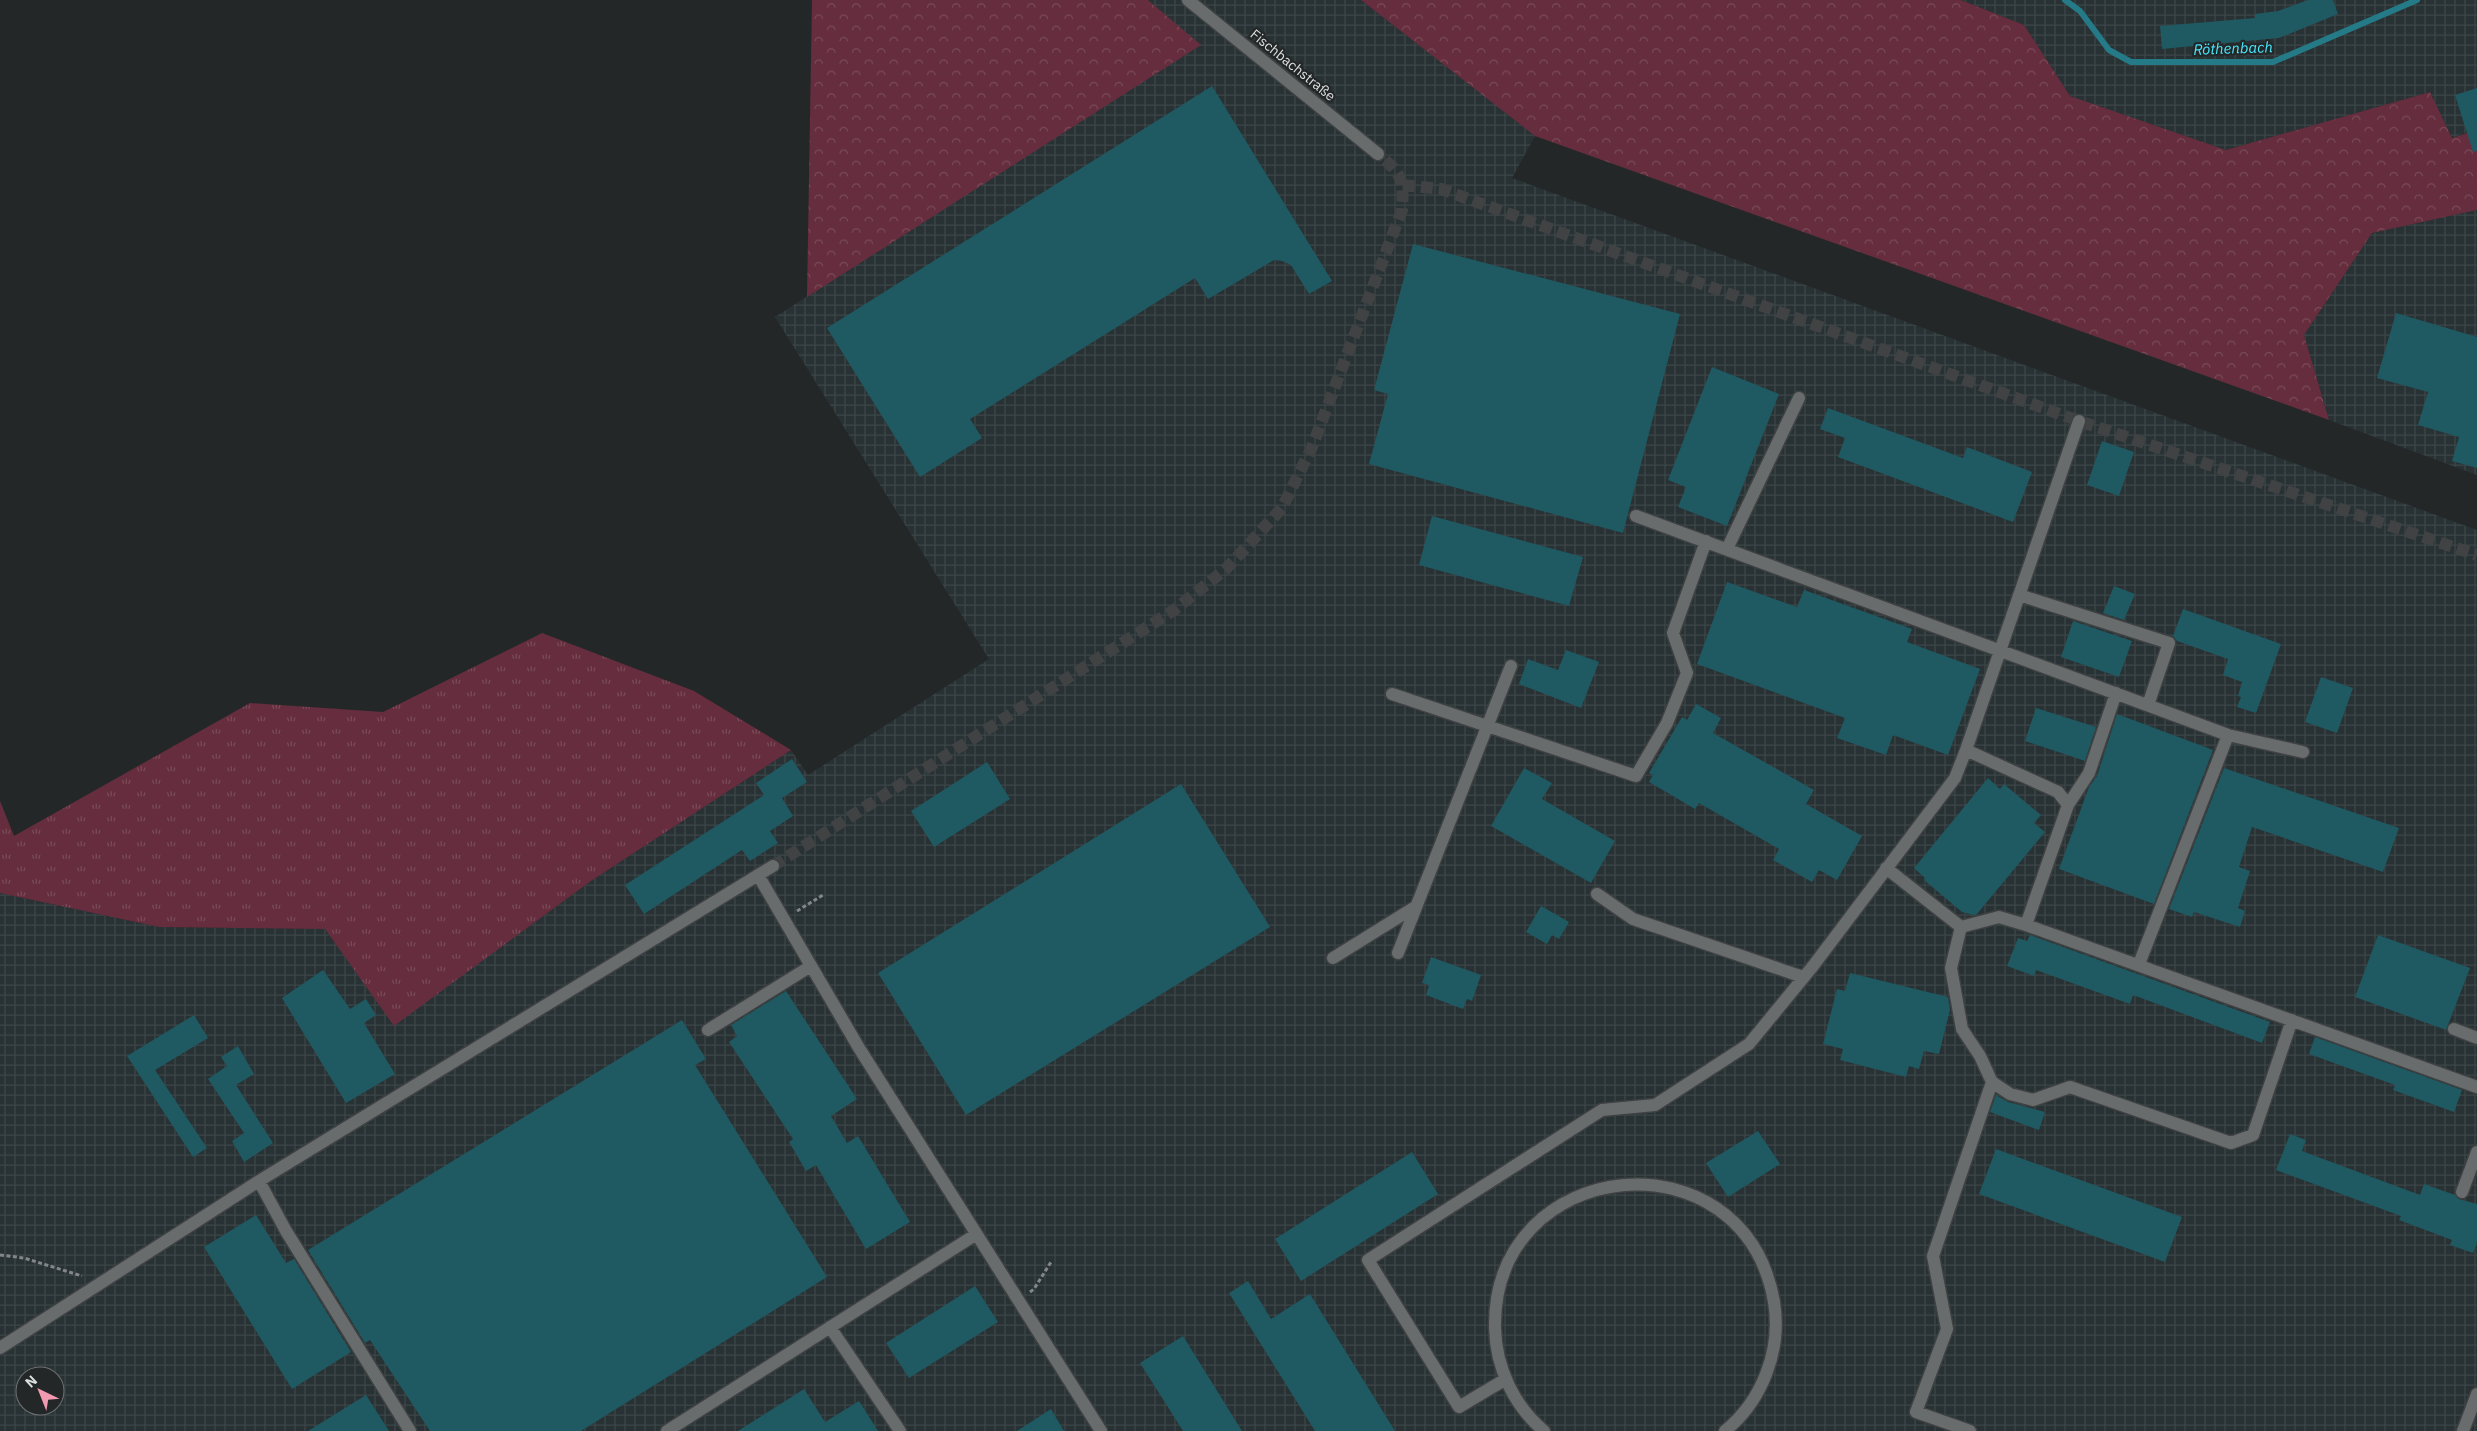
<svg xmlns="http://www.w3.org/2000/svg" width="2477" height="1431" font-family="'IBM Plex Sans',sans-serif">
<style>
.industrial{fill:url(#industrial-grid);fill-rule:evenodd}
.grass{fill:url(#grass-tufts)}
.forest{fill:url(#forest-crowns)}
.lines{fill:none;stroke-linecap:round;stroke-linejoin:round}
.stream{stroke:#247a86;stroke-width:6}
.building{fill:#1f5962}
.minor-tunnel{stroke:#404243;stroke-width:12;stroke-dasharray:12 6;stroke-linecap:butt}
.minor-casing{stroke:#3f4142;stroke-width:15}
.path{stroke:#848788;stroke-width:3;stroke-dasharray:4 2.5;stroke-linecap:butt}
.minor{stroke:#686c6c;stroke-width:12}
.labels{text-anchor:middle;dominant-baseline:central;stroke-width:4.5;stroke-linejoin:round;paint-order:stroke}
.street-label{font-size:14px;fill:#dcdedf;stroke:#242728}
.water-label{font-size:15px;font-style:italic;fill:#48e8fd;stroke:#242728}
</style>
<defs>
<pattern id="industrial-grid" width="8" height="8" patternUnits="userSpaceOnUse" patternTransform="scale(1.25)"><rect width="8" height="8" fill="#283234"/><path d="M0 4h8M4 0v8" fill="none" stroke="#3c4647"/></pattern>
<pattern id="grass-tufts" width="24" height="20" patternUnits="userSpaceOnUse" patternTransform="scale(1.25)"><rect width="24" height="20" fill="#652d3d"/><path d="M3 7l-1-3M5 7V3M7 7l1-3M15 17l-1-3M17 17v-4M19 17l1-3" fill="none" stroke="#7a4b59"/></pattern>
<pattern id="forest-crowns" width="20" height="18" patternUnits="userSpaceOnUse" patternTransform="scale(1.25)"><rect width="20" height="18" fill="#652d3d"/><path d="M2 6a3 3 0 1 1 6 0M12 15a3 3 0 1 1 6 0" fill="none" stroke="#7a4b59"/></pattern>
</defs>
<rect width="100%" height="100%" fill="#242728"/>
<!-- industrial -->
<path class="industrial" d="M 1148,0 L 1361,0 L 1535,136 L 1512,178 L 2477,530 L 2477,1431 L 0,1431 L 0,893 L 159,927 L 325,929 L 394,1025 L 591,881 L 791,750 L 808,775 L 989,659 L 775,317 L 1200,45 ZM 25,1376 L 55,1376 L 55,1406 L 25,1406 Z
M 1961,0 L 2477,0 L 2477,129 L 2452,138 L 2430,92 L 2226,150 L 2070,96 L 2024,25 Z
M 2477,210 L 2477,475 L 2329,420 L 2304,335 L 2372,233 Z"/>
<!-- grass -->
<path class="grass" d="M 542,633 L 694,691 L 791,750 L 591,881 L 394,1026 L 325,929 L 159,927 L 0,893 L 0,801 L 14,836 L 250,703 L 383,712 Z"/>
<!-- forest -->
<path class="forest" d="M 812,0 L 1148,0 L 1201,45 L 807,297 Z
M 1361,0 L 1961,0 L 2024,25 L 2070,96 L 2226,150 L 2430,92 L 2452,138 L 2477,130 L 2477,210 L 2372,233 L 2304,335 L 2329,420 L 1535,136 Z"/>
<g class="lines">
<!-- stream -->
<path class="stream" d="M 2065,0 L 2080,11 L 2109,50 L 2131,62 L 2273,62 L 2417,0"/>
</g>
<!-- building -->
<path class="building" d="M 2308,0 L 2333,0 L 2338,14 L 2279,38 L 2162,49 L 2160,26 L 2255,18 L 2255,14 L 2278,11 Z
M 1212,86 L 1332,281 L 1309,294 L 1291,265 L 1282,261 L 1274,260 L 1208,299 L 1195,278 L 970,419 L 982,438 L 920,477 L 827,328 Z
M 2477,88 L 2477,151 L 2473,152 L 2455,95 Z
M 1413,244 L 1680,314 L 1623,533 L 1369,464 L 1388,394 L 1374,390 Z
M 2396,313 L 2477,337 L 2477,468 L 2452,461 L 2459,437 L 2418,425 L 2428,392 L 2377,378 Z
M 1712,367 L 1779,394 L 1727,526 L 1678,507 L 1686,487 L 1668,480 Z
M 1828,408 L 1963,458 L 1967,447 L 2032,472 L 2013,522 L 1838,457 L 1845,438 L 1820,429 Z
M 2102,441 L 2134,452 L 2119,496 L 2087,485 Z
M 1432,516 L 1583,557 L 1569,606 L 1419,565 Z
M 1727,582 L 1797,607 L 1804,590 L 1912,629 L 1907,642 L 1980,669 L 1948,755 L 1893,735 L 1886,755 L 1837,738 L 1845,718 L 1697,664 Z
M 2114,586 L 2135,594 L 2124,620 L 2103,613 Z
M 2183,609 L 2281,644 L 2256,713 L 2237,707 L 2241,697 L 2238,696 L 2242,682 L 2223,675 L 2228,659 L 2177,641 L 2173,636 Z
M 2073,621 L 2132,641 L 2119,677 L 2061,657 Z
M 1566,650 L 1599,662 L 1581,708 L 1519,684 L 1528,659 L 1558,670 Z
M 2321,677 L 2353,688 L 2337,733 L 2305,722 Z
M 1696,704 L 1721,718 L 1713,733 L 1814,790 L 1806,804 L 1862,836 L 1837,880 L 1819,870 L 1812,882 L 1773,860 L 1779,849 L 1699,803 L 1695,809 L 1649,782 L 1653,775 L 1649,773 L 1682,717 L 1687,720 Z
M 2036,708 L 2096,727 L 2085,761 L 2025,741 Z
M 2117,714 L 2213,750 L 2154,904 L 2059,869 L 2089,787 L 2097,776 Z
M 792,759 L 807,782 L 782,798 L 793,816 L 770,831 L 778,843 L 750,861 L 742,850 L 644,914 L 625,885 L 764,795 L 756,783 Z
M 987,762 L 1010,799 L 934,847 L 911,811 Z
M 1524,768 L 1552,783 L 1542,799 L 1615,841 L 1591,883 L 1491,826 Z
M 2224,768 L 2399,828 L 2383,872 L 2252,827 L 2239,867 L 2250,871 L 2238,908 L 2245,911 L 2240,927 L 2194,912 L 2192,917 L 2169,909 Z
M 1988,778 L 2000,789 L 2004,784 L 2041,815 L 2034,823 L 2045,832 L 1977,914 L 1973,915 L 1962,912 L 1924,880 L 1925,878 L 1914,868 Z
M 1181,784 L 1270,927 L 966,1115 L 878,973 Z
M 1541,906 L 1569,922 L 1559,939 L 1552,935 L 1547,944 L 1526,932 Z
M 2030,935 L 2270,1022 L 2262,1043 L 2133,995 L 2130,1004 L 2036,970 L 2034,976 L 2007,966 L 2018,938 L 2027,941 Z
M 2378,935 L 2470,968 L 2446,1030 L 2355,997 Z
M 1431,957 L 1481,975 L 1472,1001 L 1467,999 L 1463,1009 L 1426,995 L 1429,985 L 1422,983 Z
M 323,970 L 350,1009 L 366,999 L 376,1015 L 364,1023 L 395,1074 L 346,1103 L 282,998 Z
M 1850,973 L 1948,997 L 1950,1010 L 1939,1054 L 1924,1051 L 1919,1069 L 1909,1066 L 1906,1077 L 1840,1060 L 1843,1049 L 1823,1044 L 1837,989 L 1845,991 Z
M 786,991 L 857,1099 L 831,1116 L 847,1143 L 858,1136 L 910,1222 L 866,1249 L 816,1165 L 806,1171 L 789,1142 L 793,1139 L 729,1042 L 737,1036 L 731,1025 Z
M 194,1015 L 208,1038 L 155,1070 L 207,1148 L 193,1157 L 127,1056 Z
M 682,1020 L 706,1059 L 695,1065 L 827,1277 L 581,1431 L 430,1431 L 370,1340 L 365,1343 L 308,1250 Z
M 2315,1037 L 2462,1090 L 2454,1112 L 2393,1090 L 2395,1085 L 2309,1054 Z
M 238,1046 L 254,1074 L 236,1085 L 273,1143 L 244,1162 L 232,1141 L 244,1133 L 208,1079 L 227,1066 L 221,1057 Z
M 1996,1095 L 2008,1102 L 2045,1112 L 2039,1130 L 1990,1112 Z
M 1758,1131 L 1780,1164 L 1728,1197 L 1706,1163 Z
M 2290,1134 L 2306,1140 L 2302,1151 L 2420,1195 L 2424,1184 L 2455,1195 L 2459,1199 L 2477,1204 L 2477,1242 L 2473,1253 L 2450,1245 L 2452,1240 L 2399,1220 L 2401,1216 L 2276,1170 Z
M 1996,1149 L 2182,1217 L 2165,1262 L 1979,1194 Z
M 1412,1152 L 1438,1194 L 1301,1281 L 1275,1239 Z
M 256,1215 L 286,1263 L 294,1259 L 351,1352 L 292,1389 L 204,1247 Z
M 1248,1281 L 1271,1319 L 1310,1294 L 1395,1431 L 1315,1431 L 1229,1293 Z
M 975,1286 L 998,1322 L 909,1378 L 886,1343 Z
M 1183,1336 L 1242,1431 L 1183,1431 L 1140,1363 Z
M 804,1389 L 825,1422 L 859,1401 L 878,1431 L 738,1431 Z
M 366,1395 L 389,1431 L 308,1431 Z
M 1051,1409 L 1064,1431 L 1017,1431 Z"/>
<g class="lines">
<!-- minor-tunnel -->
<path class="minor-tunnel" d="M 1403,185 L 1441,189 L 2079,421 L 2477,555
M 773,866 L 1174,610 L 1226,569 L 1282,508 L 1312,447 L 1402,210 C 1404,178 1402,174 1378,154"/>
<defs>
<path id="minor" d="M 1188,0 L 1378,154
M 1636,516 L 2228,735 L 2139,964
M 1727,549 L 1799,398
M 2019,595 L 2169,643 L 2148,705
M 1392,694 L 1636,776 L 1667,723 L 1687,673 L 1673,633 L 1706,541
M 2228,735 L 2303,752
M 2068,805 L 2089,773 L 2116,693
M 1886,868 L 1961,927 L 1999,917 L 2026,925 L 2068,805 L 2058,792 L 1966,750 L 2079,421
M 758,875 L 859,1048 L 1101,1431
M 1597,894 L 1633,919 L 1803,977
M 2026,925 L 2477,1087
M 1961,927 L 1951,968 L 1962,1029 L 1980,1056 L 1992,1082 L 2010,1094 L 2033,1100 L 2070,1087 L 2231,1143 L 2253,1135 L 2292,1020
M 1398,953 L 1511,666
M 1333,958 L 1415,907
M 2454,1029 L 2477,1038
M 708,1030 L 811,966
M 259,1181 L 286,1231 L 410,1431
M 2462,1192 L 2477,1152
M 830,1327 L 900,1431
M 0,1348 L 259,1181 L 773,866
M 1506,1379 L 1459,1407 L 1368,1260 L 1602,1110 L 1655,1105 L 1749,1044 L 1813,966 L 1955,778 L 1966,750
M 667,1431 L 975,1235
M 1544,1431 C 1514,1406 1496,1368 1495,1328 C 1492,1155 1744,1129 1774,1302 C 1782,1350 1762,1401 1725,1431
M 1970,1431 L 1916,1412 L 1947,1329 L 1933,1256 L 1992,1082
M 2463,1431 L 2477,1394"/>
</defs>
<!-- minor casing -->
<use href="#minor" class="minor-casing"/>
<!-- path -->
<path class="path" d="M 797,911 L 823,895
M 0,1255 L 24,1258 L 82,1276
M 1030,1292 L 1034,1289 L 1051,1262"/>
<!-- minor -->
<use href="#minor" class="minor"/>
</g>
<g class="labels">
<!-- street labels -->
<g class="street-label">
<text transform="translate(1293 65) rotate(39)">Fischbachstraße</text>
</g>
<!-- water labels -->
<g class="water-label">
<text transform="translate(2233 48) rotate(-2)">Röthenbach</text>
</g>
</g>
<!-- north arrow -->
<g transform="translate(40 1391) rotate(317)"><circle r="24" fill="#242728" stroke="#6e7071"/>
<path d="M0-4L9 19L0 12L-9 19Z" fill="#f29ab0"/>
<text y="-8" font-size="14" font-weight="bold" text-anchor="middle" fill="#dcdedf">N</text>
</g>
</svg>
